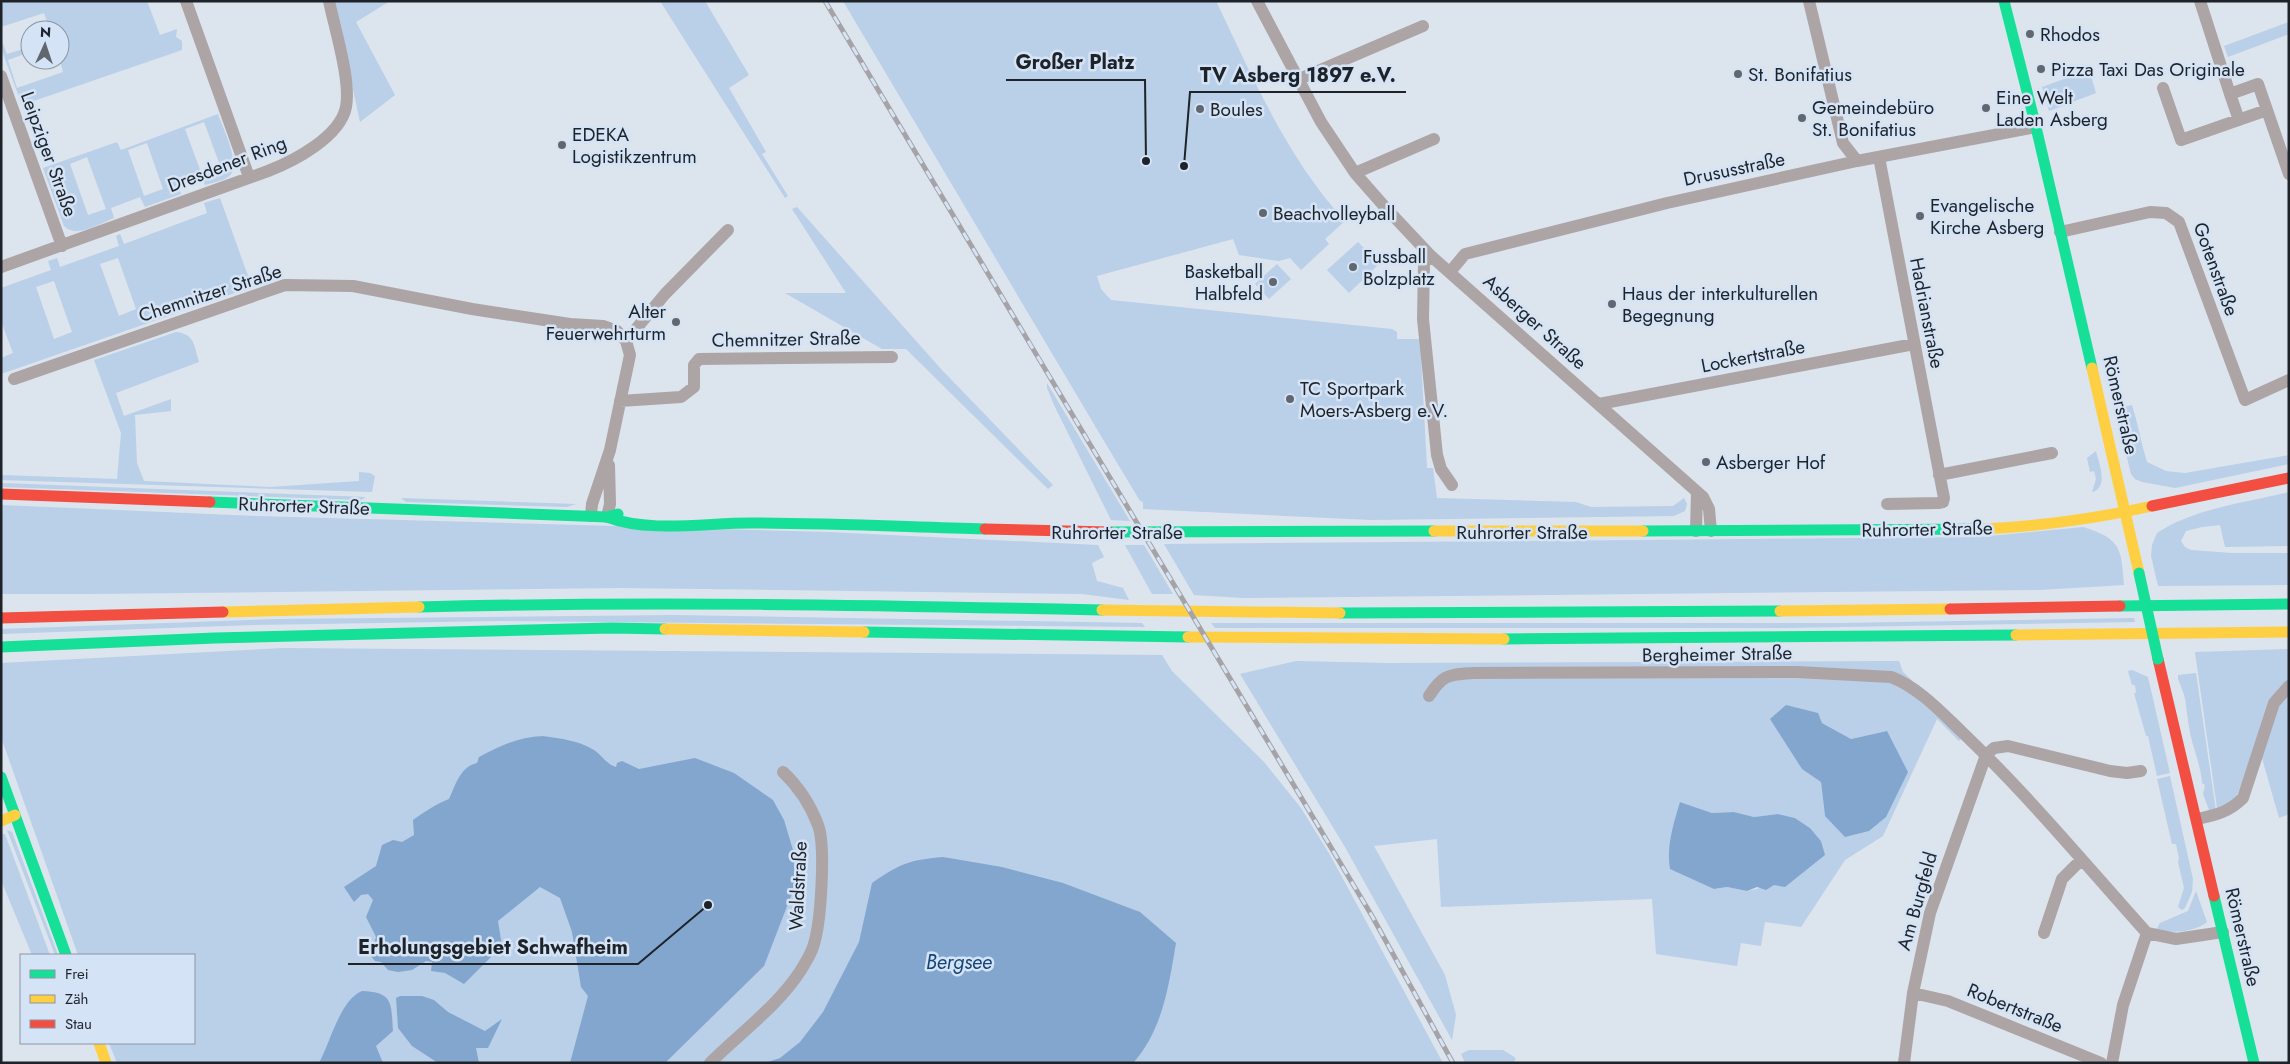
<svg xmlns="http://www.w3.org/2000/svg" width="2290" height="1064" font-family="Jost,sans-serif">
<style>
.green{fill:#bacfe8;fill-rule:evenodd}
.water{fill:#83a6ce}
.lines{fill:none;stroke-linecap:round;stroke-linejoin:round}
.street{stroke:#ada4a6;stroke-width:12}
.fast{stroke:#16e098;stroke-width:11}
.slow{stroke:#ffcf43;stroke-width:11}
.jam{stroke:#f24e42;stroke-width:11}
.rail-casing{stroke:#a5a3a7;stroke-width:5}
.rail{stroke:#d4e3f5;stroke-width:3;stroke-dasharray:9;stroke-linecap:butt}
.fast-bridge{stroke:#16e098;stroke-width:11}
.poi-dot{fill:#60676e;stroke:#d4e3f5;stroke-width:2}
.labels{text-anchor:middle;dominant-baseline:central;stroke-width:5;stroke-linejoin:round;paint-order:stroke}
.poi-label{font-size:19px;fill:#1d2329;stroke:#d4e3f5;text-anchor:start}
.street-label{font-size:19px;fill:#1d2329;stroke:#d4e3f5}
.water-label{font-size:20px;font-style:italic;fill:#134477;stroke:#d4e3f5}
.leader{fill:none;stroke:#1d2329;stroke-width:2}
.callout-dot{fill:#1d2329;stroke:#d4e3f5;stroke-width:2}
.callout-label{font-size:20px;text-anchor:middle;font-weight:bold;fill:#1d2329;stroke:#d4e3f5;stroke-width:5;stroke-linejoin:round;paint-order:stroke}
</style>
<rect width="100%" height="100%" fill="#dce4ed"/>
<!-- green -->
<path class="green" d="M 1,1 L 147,1 L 160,35 L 177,29 L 176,37 L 182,41 L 182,50 L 22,105 L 1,48 L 1,39 L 7,54 L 30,47 L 30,52 L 8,60 L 17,88 L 63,72 L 60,60 L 60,30 L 50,30 L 44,13 L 1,27 Z
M 334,1 L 390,1 L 356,22 L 395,95 L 360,122 Z
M 660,1 L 705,1 L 749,75 L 729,88 L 766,152 L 762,154 L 788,196 L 785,198 Z
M 843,1 L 1216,1 C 1253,78 1287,158 1345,221 L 1325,239 L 1329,244 L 1301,270 L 1290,258 L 1279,261 L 1239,255 L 1233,239 L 1097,276 L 1101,289 L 1111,300 L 1392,329 L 1397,332 L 1397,339 L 1420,339 L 1427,468 L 1433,468 L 1437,498 L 1576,502 L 1591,507 L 1673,506 L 1684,498 L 1687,504 L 1685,511 L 1674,516 L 1371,520 L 1143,509 L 1143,502 L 1140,501 L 1104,441 Z
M 2289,22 L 2289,34 L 2228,57 L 2224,46 Z
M 2089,70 L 2096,93 L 2049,111 L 2042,87 Z
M 218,114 C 223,129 243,167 228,177 C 222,181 212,183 205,185 L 202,177 L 178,185 L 181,194 L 145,207 L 140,197 L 111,208 L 114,218 C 101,223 76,239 64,226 L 43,168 L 117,142 L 121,150 ZM 204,122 L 221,168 L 202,175 L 185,129 ZM 147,143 L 163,189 L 144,196 L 128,150 ZM 87,157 L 106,209 L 88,215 L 70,164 Z
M 220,198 L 252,287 L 1,374 L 1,358 L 13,353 L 1,321 L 1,288 L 51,270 L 48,261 L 57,258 L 60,267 L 119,246 L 116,236 L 120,234 L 124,244 L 207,213 L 204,203 ZM 118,258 L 136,309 L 119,316 L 100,264 ZM 54,281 L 72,332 L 54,339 L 36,287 Z
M 797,207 L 941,369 L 1053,485 L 1048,489 L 906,349 L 882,349 L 785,293 L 846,293 L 792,209 Z
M 1358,242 L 1379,264 L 1349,293 L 1327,270 Z
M 1277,264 L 1291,279 L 1269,299 L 1255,284 Z
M 176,332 C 195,334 194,346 199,362 L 116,393 L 124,416 L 171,399 L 171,411 L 135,415 L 137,463 L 144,481 L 270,487 L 359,481 L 359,472 L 370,473 L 375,476 L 372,492 L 1,480 L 1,475 L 117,479 L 121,433 L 94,360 Z
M 1047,383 L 1130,521 L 1111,520 L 1054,405 L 1047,388 Z
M 2132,405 C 2138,424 2141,443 2147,462 L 2166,471 L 2185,473 L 2289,455 L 2289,464 L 2175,488 L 2142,482 L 2135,479 L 2131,474 L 2117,417 L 2117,409 Z
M 2096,451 C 2099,463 2109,488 2092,492 L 2096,479 L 2094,471 L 2090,472 L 2087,458 Z
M 1,483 L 366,497 L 361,500 L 1,487 Z
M 2289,492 L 2289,546 L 2225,547 L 2220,525 L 2202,527 L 2186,531 L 2181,541 L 2185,547 L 2191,550 L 2232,553 L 2289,553 L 2289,585 L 2158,586 L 2151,556 L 2152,545 L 2157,533 C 2195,508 2245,503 2289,492 Z
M 401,498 L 576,504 L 567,507 L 406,502 Z
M 1,505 L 257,516 L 828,532 L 1098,545 L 1104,557 L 1092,563 L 1097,581 L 1123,588 L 1129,600 L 1082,594 L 621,588 L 91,594 L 1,594 Z
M 2083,527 C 2122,539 2121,549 2124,585 L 2039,590 L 1243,598 L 1194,595 L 1164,544 L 1979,537 Z
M 1125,545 L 1144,545 L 1173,594 L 1152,594 Z
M 675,615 L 1142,623 L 1145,627 L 498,621 L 254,625 L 1,634 L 1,629 L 277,619 Z
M 2134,618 L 2135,622 L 1785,628 L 1215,628 L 1211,623 L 1841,623 Z
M 283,648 L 1162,655 L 1172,671 L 1264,762 L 1301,808 L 1330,855 L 1443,1063 L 117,1063 L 109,1043 L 194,1043 L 194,955 L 78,955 L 1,737 L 1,663 Z
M 2289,649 L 2289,814 L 2279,818 L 2262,758 L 2254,752 L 2236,798 L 2217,808 L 2195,652 Z
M 1296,661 L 1387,663 L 1899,661 L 1903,672 L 1924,692 L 1911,692 L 1962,738 L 1959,741 L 1937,719 L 1883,836 L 1845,860 L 1801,927 L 1765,922 L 1761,946 L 1741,943 L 1737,966 L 1656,954 L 1652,899 L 1441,907 L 1437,839 L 1374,846 L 1445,975 L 1456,1015 L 1452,1040 L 1345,847 L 1240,674 ZM 1822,723 L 1851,739 L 1887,731 L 1825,816 L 1821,782 ZM 1680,802 L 1712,813 L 1734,812 L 1754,817 L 1778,814 L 1795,818 L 1810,828 L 1821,841 L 1824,855 L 1806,868 L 1774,885 L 1747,891 L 1727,887 L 1714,889 Z
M 2132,670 L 2148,677 L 2170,773 L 2157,776 L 2148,736 L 2146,736 L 2134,693 L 2136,693 L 2135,685 L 2132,685 L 2128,671 Z
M 2196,673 L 2216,811 L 2209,810 L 2203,794 L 2205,785 L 2202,783 C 2202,774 2196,754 2193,745 C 2189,732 2188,719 2186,706 C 2186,697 2181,687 2178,679 L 2178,675 Z
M 2170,776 L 2193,879 L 2192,892 L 2185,908 L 2182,910 L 2178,907 L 2184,888 L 2178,862 L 2179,858 L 2176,844 L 2172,844 L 2157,779 Z
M 7,830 L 12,832 L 58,955 L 55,955 Z
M 1,834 L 5,834 L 50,955 L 32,955 L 1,880 Z
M 2196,891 L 2207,922 C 2193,933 2173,933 2156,930 L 2160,923 L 2188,911 Z
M 1469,1050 L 1503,1050 L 1516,1058 L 1513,1063 L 1465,1063 L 1461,1054 Z"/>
<!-- water -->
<path class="water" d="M 1786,705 L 1818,713 L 1822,723 L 1851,739 L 1887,731 L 1908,772 L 1886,817 L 1869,831 L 1845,837 L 1825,816 L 1821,782 L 1802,769 L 1770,719 Z
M 543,736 C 561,739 578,740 594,750 C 602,755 606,764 616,767 L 617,763 L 622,761 L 639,769 L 695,758 L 734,773 L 773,800 L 784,820 L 793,850 L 796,883 L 764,966 L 665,1063 L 570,1063 L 588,996 L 581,987 L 572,932 L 560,898 L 540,887 L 498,921 L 502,946 L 464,984 L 445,973 L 431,971 L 432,962 L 426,961 L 412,970 L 398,972 L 388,970 L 381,962 L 375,961 L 370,955 L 376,937 L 366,917 L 373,900 L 368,894 L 361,895 L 354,902 L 344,887 L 376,866 L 382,845 L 393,840 L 402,842 L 414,835 L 413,820 C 424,812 436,804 449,799 C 456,784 460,767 477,763 L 479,757 C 501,745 519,737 543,736 Z
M 1680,802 L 1712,813 L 1734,812 L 1754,817 L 1778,814 L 1795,818 L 1810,828 L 1821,841 L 1825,855 L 1785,887 L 1774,885 L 1766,890 L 1757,887 L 1747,891 L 1727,887 L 1714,889 L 1670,869 C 1666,847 1674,822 1680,802 Z
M 943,857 L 1002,867 L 1063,883 L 1140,912 L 1176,943 C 1169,984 1163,1030 1133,1063 L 765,1063 L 780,1058 L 800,1042 L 823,1012 L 859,942 L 872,883 C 900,864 908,860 943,857 Z
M 362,991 C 394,992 391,1004 393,1031 L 376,1046 L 383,1063 L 319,1063 C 330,1043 340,1000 362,991 Z
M 400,996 L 422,996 L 434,1000 L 448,1012 L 485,1031 L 502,1019 L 488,1048 L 476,1048 L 479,1063 L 438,1063 L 412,1046 L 398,1028 L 396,998 Z"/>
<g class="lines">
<!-- street -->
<path class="street" d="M 186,1 L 249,177
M 1257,1 L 1321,122 L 1355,173 L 1384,206 L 1431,256 L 1703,497 L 1709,509 L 1711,531
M 1809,1 L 1843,143 L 1857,161
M 2200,1 L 2230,94
M 1,76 L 62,246
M 1297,80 L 1423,26
M 2163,88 L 2181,140 L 2267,110 L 2258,84 L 2230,94 L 2239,120
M 2267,110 L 2289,174
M 1879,157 L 1944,498 L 1943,502 L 1938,503 L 1887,504
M 1355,173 L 1434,139
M 2060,232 L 2150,212 L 2166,213 L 2179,222 L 2245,400 L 2289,380
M 1431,256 L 1424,263 L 1423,319 L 1437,455 L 1441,469 L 1452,485
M 1,267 L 268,171 C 294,161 340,137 346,107 C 351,80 335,30 329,1
M 1450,272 L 1465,254 L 1667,203 L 1857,161 L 2036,127
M 14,379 L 285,285 L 353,286 L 472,309 L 570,324 L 603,326 L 617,331 L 626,341
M 620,401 L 681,397 L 694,387 L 694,365 L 699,359 L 892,357
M 1599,404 L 1914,344
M 1939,475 L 2052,453
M 591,516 L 592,504 L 610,450 L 630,355 L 626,341 L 665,294 L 728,230
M 607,517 L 610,504 L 609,465
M 1696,531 L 1697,492
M 1429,696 C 1443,674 1448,675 1473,673 L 1797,672 L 1891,677 C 1918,687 1941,712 1962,732 C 2028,795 2086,865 2147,933 L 2176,939 L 2223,932
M 1986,755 L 1994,748 L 2008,746 L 2110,771 L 2127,773 L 2141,771
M 2197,819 C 2216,815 2229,812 2243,798 L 2274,703 L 2289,686
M 2044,933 L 2062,879 L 2081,860
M 1913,993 L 1948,1001 L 2101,1063
M 710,1063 C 740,1033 778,1006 801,970 C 805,963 811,954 813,947 C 821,925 826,846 818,825 C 810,804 799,787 783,772
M 1904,1063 L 1913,993 L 1930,913 L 1986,755
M 2112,1063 L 2123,1005 L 2147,933"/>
<!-- fast -->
<path class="fast" d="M 2004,1 L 2036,127 L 2092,368
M 210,502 L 607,517 L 618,514
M 607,517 C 649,533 705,523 750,523 C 828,523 907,527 985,529
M 1643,531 L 1983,529
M 1109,532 L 1434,531
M 2120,606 L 2289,604
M 419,607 C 647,601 874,605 1102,610
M 1340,613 L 1780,611
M 864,632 L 1188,637
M 1504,639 L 2016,635
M 1,647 L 215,638 L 611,628 L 665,629
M 1,777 L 66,955
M 2214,896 L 2254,1063"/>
<!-- slow -->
<path class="slow" d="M 2092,368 L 2139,573
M 1983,529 C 2042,526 2095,519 2152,506
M 1434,531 L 1643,531
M 1102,610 L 1340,613
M 1780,611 L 1950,609
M 223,612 L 419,607
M 665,629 L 864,632
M 2016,635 L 2289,632
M 1188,637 L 1504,639
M 1,821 L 15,815
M 99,1043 L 106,1063"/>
<!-- jam -->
<path class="jam" d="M 1,494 L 210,502
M 2152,506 L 2289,478
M 985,529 L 1109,532
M 1950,609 L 2120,606
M 1,618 L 223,612
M 2158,659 L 2214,896"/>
<defs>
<path id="rail" d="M 825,1 L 1372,916 L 1453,1063"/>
</defs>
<!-- rail casing -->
<use href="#rail" class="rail-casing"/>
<!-- rail -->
<use href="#rail" class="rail"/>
<!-- fast-bridge -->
<path class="fast-bridge" d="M 2139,573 L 2158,659"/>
</g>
<!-- markers -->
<g class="poi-dot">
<circle cx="2030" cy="34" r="5"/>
<circle cx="2041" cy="69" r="5"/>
<circle cx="1738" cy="74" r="5"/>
<circle cx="1986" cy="108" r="5"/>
<circle cx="1200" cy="109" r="5"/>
<circle cx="1802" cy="118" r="5"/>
<circle cx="562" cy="145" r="5"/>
<circle cx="1263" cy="213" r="5"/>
<circle cx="1920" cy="216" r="5"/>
<circle cx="1353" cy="267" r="5"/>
<circle cx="1273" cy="282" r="5"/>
<circle cx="1612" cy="304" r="5"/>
<circle cx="676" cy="322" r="5"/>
<circle cx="1290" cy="399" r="5"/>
<circle cx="1706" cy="462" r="5"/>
</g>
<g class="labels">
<!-- poi labels -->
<g class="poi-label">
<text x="2040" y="34">Rhodos</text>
<text x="2051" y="69">Pizza Taxi Das Originale</text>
<text x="1748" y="74">St. Bonifatius</text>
<text x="1996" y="97">Eine Welt<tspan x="1996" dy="22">Laden Asberg</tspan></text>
<text x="1812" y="107">Gemeindebüro<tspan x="1812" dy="22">St. Bonifatius</tspan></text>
<text x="1210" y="109">Boules</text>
<text x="572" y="134">EDEKA<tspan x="572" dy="22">Logistikzentrum</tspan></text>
<text x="1930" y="205">Evangelische<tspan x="1930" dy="22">Kirche Asberg</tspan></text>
<text x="1273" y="213">Beachvolleyball</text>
<text x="1363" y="256">Fussball<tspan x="1363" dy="22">Bolzplatz</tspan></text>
<text x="1263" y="271" text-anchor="end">Basketball<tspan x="1263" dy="22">Halbfeld</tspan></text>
<text x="1622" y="293">Haus der interkulturellen<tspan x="1622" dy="22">Begegnung</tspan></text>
<text x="666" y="311" text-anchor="end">Alter<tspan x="666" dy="22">Feuerwehrturm</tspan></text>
<text x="1300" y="388">TC Sportpark<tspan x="1300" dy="22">Moers-Asberg e.V.</tspan></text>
<text x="1716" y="462">Asberger Hof</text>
</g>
<!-- street labels -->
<g class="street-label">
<text transform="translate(49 154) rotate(70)">Leipziger Straße</text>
<text transform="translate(227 164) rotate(-21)">Dresdener Ring</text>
<text transform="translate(1734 169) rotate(-12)">Drususstraße</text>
<text transform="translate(2216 269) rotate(70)">Gotenstraße</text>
<text transform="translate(210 293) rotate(-18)">Chemnitzer Straße</text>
<text transform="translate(1927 313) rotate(79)">Hadrianstraße</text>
<text transform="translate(1535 322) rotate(42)">Asberger Straße</text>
<text transform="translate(786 339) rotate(-1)">Chemnitzer Straße</text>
<text transform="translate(1753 356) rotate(-11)">Lockertstraße</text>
<text transform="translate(2121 405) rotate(77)">Römerstraße</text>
<text transform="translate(304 506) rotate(2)">Ruhrorter Straße</text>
<text transform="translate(1927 529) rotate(-1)">Ruhrorter Straße</text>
<text x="1117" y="532">Ruhrorter Straße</text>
<text x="1522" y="532">Ruhrorter Straße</text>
<text transform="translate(1717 654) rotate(-1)">Bergheimer Straße</text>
<text transform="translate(798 886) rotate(-87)">Waldstraße</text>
<text transform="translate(1917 901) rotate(-74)">Am Burgfeld</text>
<text transform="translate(2243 937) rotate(77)">Römerstraße</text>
<text transform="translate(2015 1008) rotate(22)">Robertstraße</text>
</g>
<!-- water labels -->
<g class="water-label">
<text x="959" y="962">Bergsee</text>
</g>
</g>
<!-- callouts -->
<path class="leader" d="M1146 161L1145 80H1006M1184 166L1190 92H1406M708 905L638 964H348"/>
<g class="callout-dot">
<circle cx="1146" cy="161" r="5"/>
<circle cx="1184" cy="166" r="5"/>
<circle cx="708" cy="905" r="5"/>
</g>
<g class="callout-label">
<text x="1075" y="69">Großer Platz</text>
<text x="1298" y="82">TV Asberg 1897 e.V.</text>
<text x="493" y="954">Erholungsgebiet Schwafheim</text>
</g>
<!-- border -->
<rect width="2290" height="1064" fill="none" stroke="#1d2329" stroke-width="5"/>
<!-- legend -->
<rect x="20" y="954" width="175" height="90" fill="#d4e3f5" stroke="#8b96a3"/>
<rect x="30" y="970" width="25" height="8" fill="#16e098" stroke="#8b96a3"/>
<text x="65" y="979" font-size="15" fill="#1d2329">Frei</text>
<rect x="30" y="995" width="25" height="8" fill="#ffcf43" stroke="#8b96a3"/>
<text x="65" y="1004" font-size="15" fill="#1d2329">Zäh</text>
<rect x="30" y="1020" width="25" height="8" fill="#f24e42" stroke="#8b96a3"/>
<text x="65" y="1029" font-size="15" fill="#1d2329">Stau</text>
<!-- north arrow -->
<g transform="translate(45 45) rotate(3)"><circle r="24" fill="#d4e3f5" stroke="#8b96a3"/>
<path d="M0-4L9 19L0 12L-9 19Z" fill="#60676e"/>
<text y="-8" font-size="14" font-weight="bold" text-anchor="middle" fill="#1d2329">N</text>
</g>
</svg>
